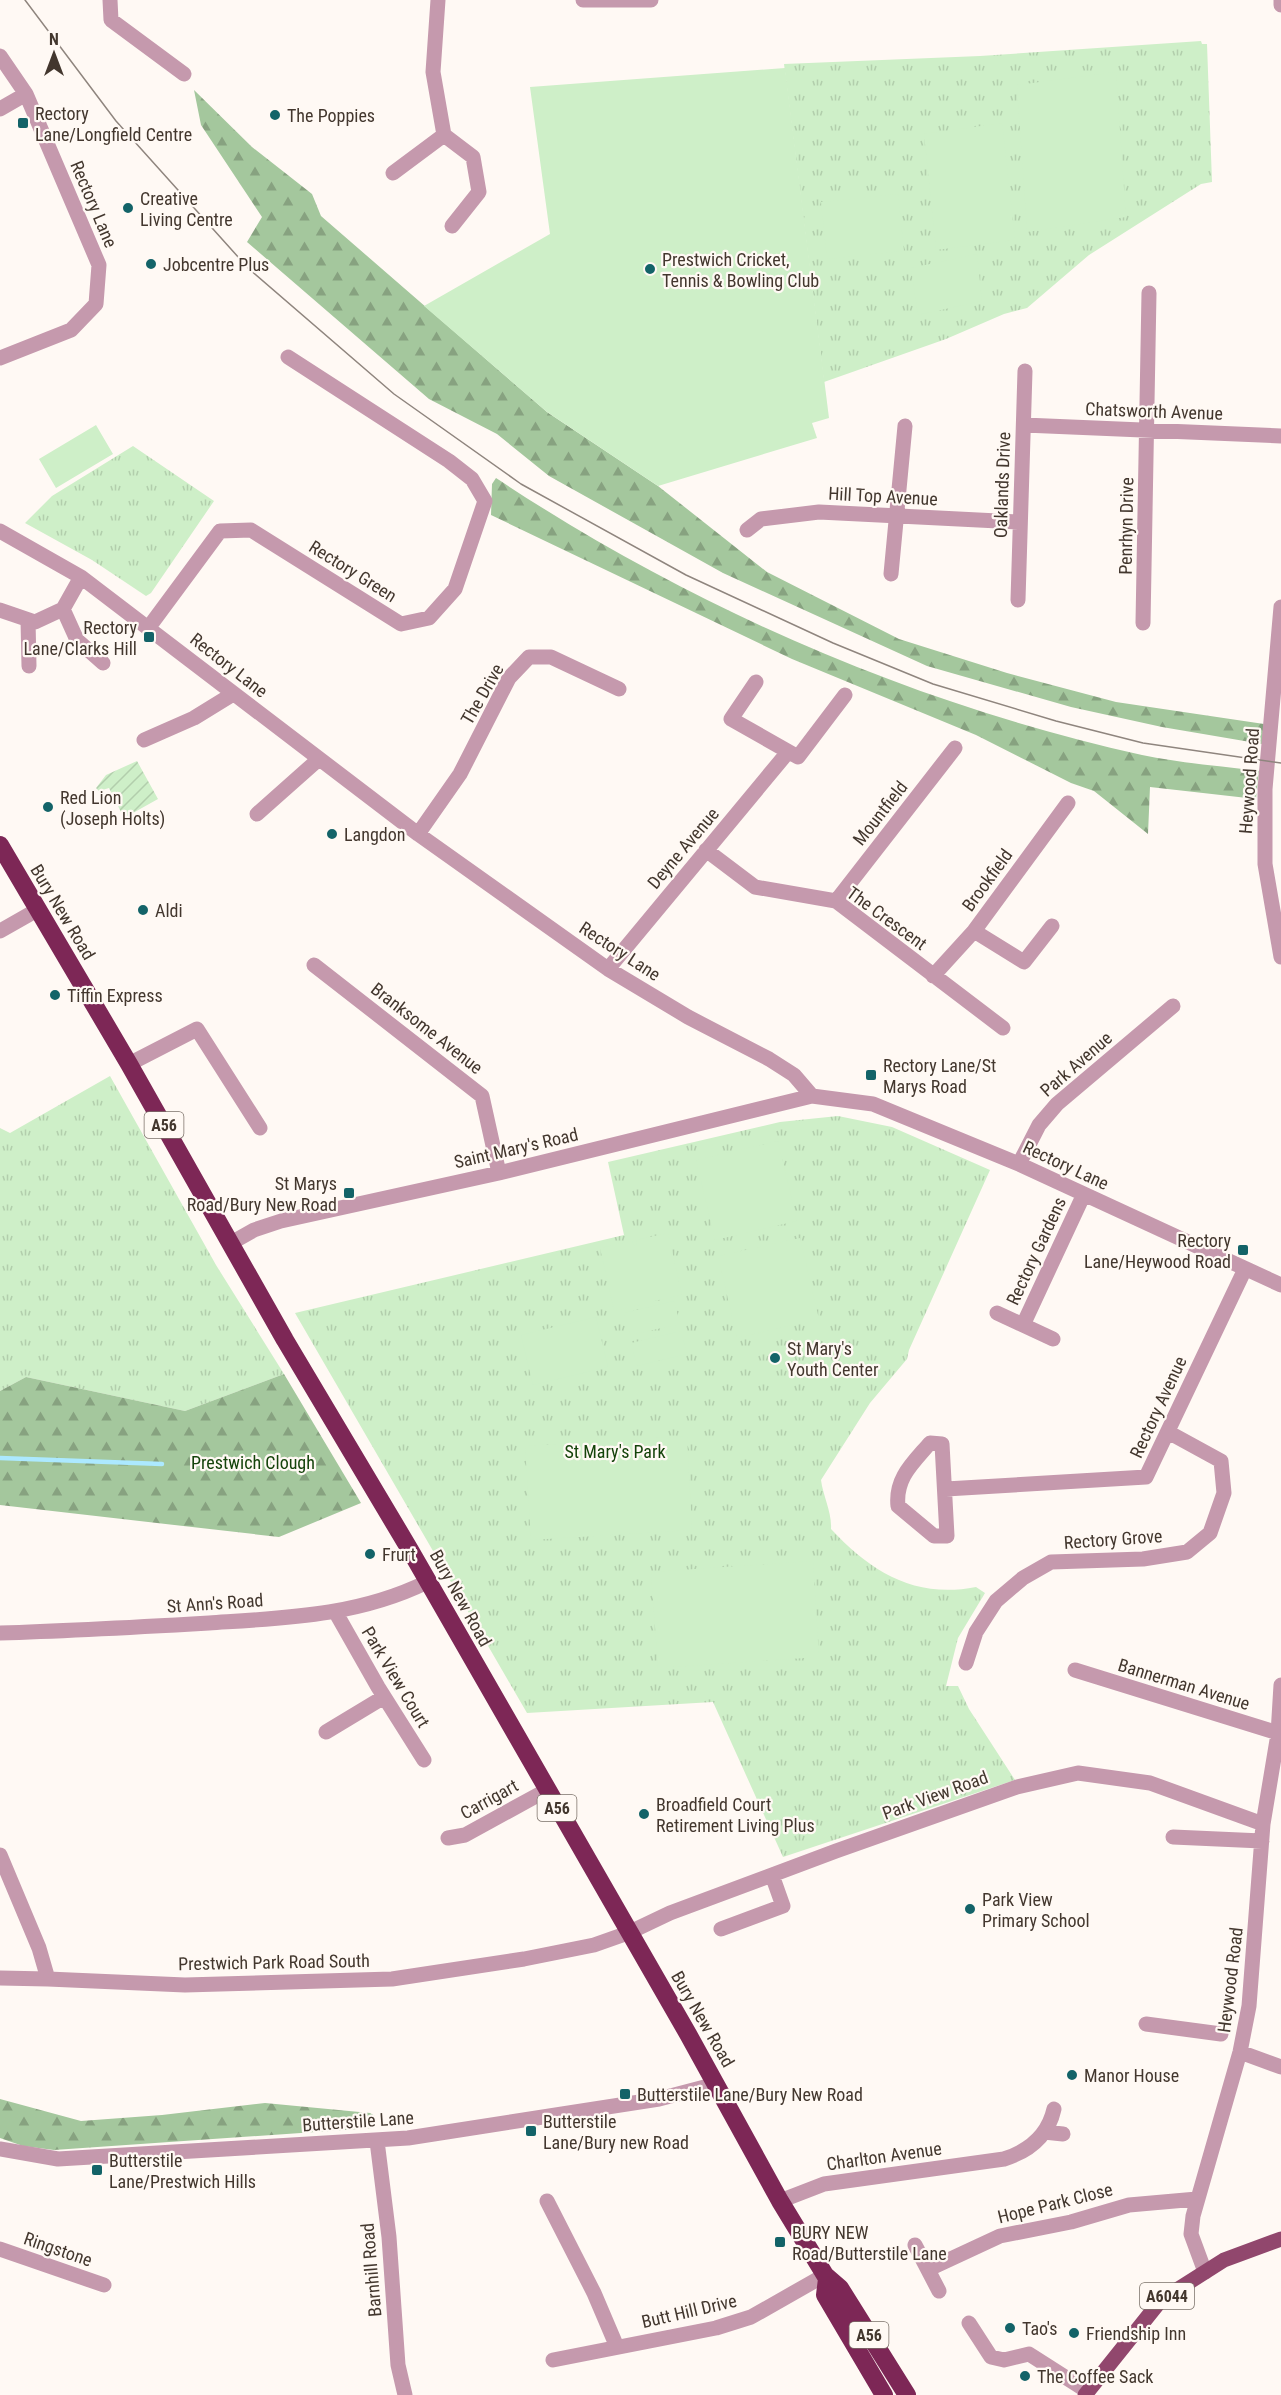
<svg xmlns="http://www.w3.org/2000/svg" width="1281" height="2395" font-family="'Roboto Condensed',sans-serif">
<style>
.grass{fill:url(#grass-tufts)}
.forest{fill:url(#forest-firs)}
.garden{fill:url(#garden-furrows)}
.pitch{fill:#ceefc8}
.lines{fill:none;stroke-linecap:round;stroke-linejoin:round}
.stream{stroke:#ace9ff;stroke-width:4.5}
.minor{stroke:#c599ad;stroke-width:15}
.major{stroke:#91476d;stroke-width:15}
.highway{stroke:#7d2756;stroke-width:18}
.tram{stroke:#8f857e;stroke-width:1.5}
.poi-dot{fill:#136368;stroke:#fff9f4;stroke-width:2}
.labels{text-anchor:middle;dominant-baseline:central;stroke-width:4.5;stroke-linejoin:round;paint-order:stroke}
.shield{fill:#fff9f4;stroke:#7b7169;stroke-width:1.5}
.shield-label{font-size:16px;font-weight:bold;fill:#43372e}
.poi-label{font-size:18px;fill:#43372e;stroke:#fff9f4;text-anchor:start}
.street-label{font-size:18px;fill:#43372e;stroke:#fff9f4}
.park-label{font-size:18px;fill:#14430a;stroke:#fff9f4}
</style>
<defs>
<pattern id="grass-tufts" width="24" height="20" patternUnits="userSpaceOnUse" patternTransform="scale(1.5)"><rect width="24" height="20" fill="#ceefc8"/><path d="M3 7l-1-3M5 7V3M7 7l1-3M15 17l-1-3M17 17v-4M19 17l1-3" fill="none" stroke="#b2ceac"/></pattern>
<pattern id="forest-firs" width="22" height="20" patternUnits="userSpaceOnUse" patternTransform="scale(1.5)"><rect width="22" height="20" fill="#a4c79d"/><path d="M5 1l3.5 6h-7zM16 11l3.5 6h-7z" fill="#87a280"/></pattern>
<pattern id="garden-furrows" width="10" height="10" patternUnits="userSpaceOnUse" patternTransform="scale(1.5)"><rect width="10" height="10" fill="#ceefc8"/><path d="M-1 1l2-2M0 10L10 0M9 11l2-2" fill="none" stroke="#b2ceac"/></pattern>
</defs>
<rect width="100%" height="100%" fill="#fff9f4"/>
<!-- grass -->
<path class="grass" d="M 1201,41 L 1202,44 L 1207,44 L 1212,182 L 1201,184 L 1089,255 L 1027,308 L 1004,314 L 946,339 L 824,382 L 784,64 L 980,56 Z
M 133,446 L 214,501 L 151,593 L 146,596 L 92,560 L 25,523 L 52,496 Z
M 110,1076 L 216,1265 L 284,1374 L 185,1411 L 26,1377 L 0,1391 L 0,1128 L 10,1133 Z
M 838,1116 L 892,1127 L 990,1170 L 909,1350 L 907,1359 L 870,1403 L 821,1480 C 823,1496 832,1512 831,1529 C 871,1572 915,1599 976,1587 L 985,1593 L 958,1638 L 946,1686 L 958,1686 L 969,1709 L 1015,1780 L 783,1857 L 713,1702 L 527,1713 L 295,1313 L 624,1235 L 608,1162 L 780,1122 Z"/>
<!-- forest -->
<path class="forest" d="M 194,90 L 252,147 L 312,194 L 321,216 L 547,412 L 658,486 L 767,572 L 899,639 L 1007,673 L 1116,702 L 1264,724 L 1262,744 L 1162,727 L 1071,707 L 927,666 L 723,573 L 549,476 L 497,434 L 429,399 L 247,242 L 262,217 L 201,125 Z
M 496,478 C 692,608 913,704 1142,755 C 1180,763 1221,766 1259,771 L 1256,799 L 1150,787 L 1148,834 L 1094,791 L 1071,783 L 976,735 L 792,659 L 491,515 L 492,484 Z
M 284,1374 L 361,1503 L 279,1537 L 0,1505 L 0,1391 L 26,1377 L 185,1411 Z
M 0,2099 L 81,2121 L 162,2115 L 265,2103 L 370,2113 L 375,2116 L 373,2128 L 54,2150 L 23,2146 L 0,2138 Z"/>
<!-- garden -->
<path class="garden" d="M 137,761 L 158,799 L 124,818 L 109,788 L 99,791 L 96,788 L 106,775 Z"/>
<!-- pitch -->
<path class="pitch" d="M 785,68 L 829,418 L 812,423 L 817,438 L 658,486 L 547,412 L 424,306 L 550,234 L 530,87 Z
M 1116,72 L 1126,217 L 1027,232 L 1017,85 Z
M 1002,123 L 1015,240 L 936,250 L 924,134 Z
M 898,194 L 904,251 L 827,259 L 821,202 Z
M 977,254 L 982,301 L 918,315 L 911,268 Z
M 96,425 L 113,454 L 56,488 L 39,459 Z
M 778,1141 L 797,1221 L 715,1240 L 696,1160 Z
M 668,1233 L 682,1295 L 650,1302 L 649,1299 L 646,1299 L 647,1303 L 614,1311 L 600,1248 L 632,1241 L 634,1246 L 637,1245 L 636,1240 Z
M 800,1238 L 819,1319 L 737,1338 L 718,1256 Z
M 674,1301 L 680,1324 L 630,1335 L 624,1313 Z
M 596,1317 L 608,1367 L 533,1385 L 521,1335 Z
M 681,1331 L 687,1354 L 637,1366 L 631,1343 Z
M 687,1436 L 692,1530 L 531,1540 L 525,1446 Z
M 813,1561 L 819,1657 L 658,1668 L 651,1572 Z"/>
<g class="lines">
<!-- stream -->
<path class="stream" d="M 0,1458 L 162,1464"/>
<!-- minor -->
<path class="minor" d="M 110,0 L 111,20 L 184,74
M 438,0 L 433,72 L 444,135 L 473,157 L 479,192 L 452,226
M 583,0 L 651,0
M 1281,0 L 1281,5
M 0,56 L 26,94 L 99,265 L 96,304 L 71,330 L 0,358
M 0,109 L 26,94
M 393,173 L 444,135
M 1024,425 L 1281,436
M 747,530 L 761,519 L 819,512 L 1020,522
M 0,531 L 81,577 L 418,834 L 608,969 L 688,1017 L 769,1059 L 794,1075 L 812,1096
M 891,574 L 905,426
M 1018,600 L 1025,371
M 1281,607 L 1265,789 L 1265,864 L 1281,957
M 63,609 L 77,640 L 103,663
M 0,610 L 35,622 L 63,609 L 81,577
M 28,620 L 29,666
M 1143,623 L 1149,293
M 149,627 L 220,531 L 251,530 L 401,624 L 429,618 L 455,589 L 485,501 L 472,479 L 449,461 L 288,357
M 756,682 L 731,719 L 798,757 L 845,695
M 144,740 L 194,718 L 233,694
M 257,814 L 319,759
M 418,834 L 460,774 L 509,678 L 529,657 L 551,657 L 619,689
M 706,850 L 755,887 L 836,901 L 1003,1028
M 836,901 L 955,748
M 0,931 L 37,910
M 974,931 L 1024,962 L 1052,926
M 314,965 L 482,1096 L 499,1173
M 608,969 L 788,752
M 933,976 L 974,931 L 1068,803
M 129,1064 L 197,1029 L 260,1128
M 1019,1164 L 1039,1125 L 1057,1104 L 1173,1006
M 231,1243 L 254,1230 L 281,1221 L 499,1173 L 812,1096 L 873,1104 L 1019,1164 L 1281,1285
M 997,1313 L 1053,1339
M 1023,1325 L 1084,1194
M 930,1443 L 942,1444 L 947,1536 L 934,1536 L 898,1506 C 895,1478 913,1463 930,1443 Z
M 946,1489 L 1146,1477 L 1245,1269
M 336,1613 L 378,1687 L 424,1760
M 0,1633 C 70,1631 140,1627 209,1623 C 285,1618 358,1616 427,1582
M 966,1663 L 976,1632 L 996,1601 L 1023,1578 L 1051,1562 L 1143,1559 L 1187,1552 L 1210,1533 L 1224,1493 L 1221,1461 L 1168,1432
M 1075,1670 L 1281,1734
M 326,1732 L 384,1697
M 1173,1837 L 1262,1841
M 448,1838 L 465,1835 L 547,1790
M 0,1855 L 39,1948 L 48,1979 L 185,1985 L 392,1979 L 524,1959 L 594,1945 L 628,1933 L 670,1913 L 836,1851 L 1017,1787 L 1078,1773 L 1150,1783 L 1263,1824
M 721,1929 L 783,1906 L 772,1875
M 0,1978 L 48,1979
M 1146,2024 L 1221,2034
M 1240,2052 L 1281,2067
M 1044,2132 L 1063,2134
M 377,2141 L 389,2237 L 398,2365 L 405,2395
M 0,2149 L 58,2159 L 408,2138 L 659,2099 L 716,2084
M 547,2201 L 594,2293 L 617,2347
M 780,2201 L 824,2184 L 1004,2159 C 1029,2151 1048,2136 1054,2109
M 915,2245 L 939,2291
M 0,2249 L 104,2285
M 929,2269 L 1000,2236 L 1071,2222 L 1129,2205 L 1197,2199
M 1205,2272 L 1191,2234 L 1193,2216 L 1240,2052 L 1249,2006 L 1263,1824 L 1278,1734 L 1281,1685
M 969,2323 L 991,2357 L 1004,2360 L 1029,2354 L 1087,2391
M 553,2360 L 716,2328 L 751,2317 L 825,2275"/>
<!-- major -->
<path class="major" d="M 1085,2395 L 1161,2300 L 1224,2260 L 1281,2239"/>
<!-- highway -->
<path class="highway" d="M 0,845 L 129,1064 L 285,1340 L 410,1550 L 688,2034 L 780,2201 L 825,2275 L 840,2288 L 907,2395
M 827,2279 L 825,2295 L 884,2395"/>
<!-- tram -->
<path class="tram" d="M 25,0 L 116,121 L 248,268 L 394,394 L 521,484 L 686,575 L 833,643 L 933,684 L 1056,721 L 1143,743 L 1281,763"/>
</g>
<!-- markers -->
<g class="poi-dot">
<circle cx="275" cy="115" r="6"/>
<rect x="17" y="117" width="12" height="12" rx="3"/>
<circle cx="128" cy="208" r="6"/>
<circle cx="151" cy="264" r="6"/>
<circle cx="650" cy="269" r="6"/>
<rect x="143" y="631" width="12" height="12" rx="3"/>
<circle cx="48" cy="807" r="6"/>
<circle cx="332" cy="834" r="6"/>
<circle cx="143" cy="910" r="6"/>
<circle cx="55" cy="995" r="6"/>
<rect x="865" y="1069" width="12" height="12" rx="3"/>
<rect x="343" y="1187" width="12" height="12" rx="3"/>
<rect x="1237" y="1244" width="12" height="12" rx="3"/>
<circle cx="775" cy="1358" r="6"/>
<circle cx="370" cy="1554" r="6"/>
<circle cx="644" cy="1814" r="6"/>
<circle cx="970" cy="1909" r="6"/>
<circle cx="1072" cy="2075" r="6"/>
<rect x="619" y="2088" width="12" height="12" rx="3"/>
<rect x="525" y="2125" width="12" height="12" rx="3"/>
<rect x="91" y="2164" width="12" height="12" rx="3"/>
<rect x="774" y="2236" width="12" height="12" rx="3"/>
<circle cx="1010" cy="2328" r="6"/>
<circle cx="1074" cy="2333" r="6"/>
<circle cx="1025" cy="2376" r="6"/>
</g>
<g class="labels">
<!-- shield labels -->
<g class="shield">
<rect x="144.5" y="1112" width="39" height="26" rx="4.5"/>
<rect x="537.5" y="1795" width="39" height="26" rx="4.5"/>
<rect x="1140" y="2283" width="54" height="26" rx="4.5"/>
<rect x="849.5" y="2322" width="39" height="26" rx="4.5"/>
</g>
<g class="shield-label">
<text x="164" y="1125">A56</text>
<text x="557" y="1808">A56</text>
<text x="1167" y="2296">A6044</text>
<text x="869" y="2335">A56</text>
</g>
<!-- poi labels -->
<g class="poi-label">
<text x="35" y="113">Rectory<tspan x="35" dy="21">Lane/Longfield Centre</tspan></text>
<text x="287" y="115">The Poppies</text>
<text x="140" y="198">Creative<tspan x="140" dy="21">Living Centre</tspan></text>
<text x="662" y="259">Prestwich Cricket,<tspan x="662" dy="21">Tennis &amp; Bowling Club</tspan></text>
<text x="163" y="264">Jobcentre Plus</text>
<text x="137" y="627" text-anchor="end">Rectory<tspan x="137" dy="21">Lane/Clarks Hill</tspan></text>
<text x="60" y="797">Red Lion<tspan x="60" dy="21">(Joseph Holts)</tspan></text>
<text x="344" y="834">Langdon</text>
<text x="155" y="910">Aldi</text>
<text x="67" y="995">Tiffin Express</text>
<text x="883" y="1065">Rectory Lane/St<tspan x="883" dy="21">Marys Road</tspan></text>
<text x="337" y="1183" text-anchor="end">St Marys<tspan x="337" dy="21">Road/Bury New Road</tspan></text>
<text x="1231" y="1240" text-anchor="end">Rectory<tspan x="1231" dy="21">Lane/Heywood Road</tspan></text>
<text x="787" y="1348">St Mary's<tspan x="787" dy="21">Youth Center</tspan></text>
<text x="382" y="1554">Frurt</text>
<text x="656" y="1804">Broadfield Court<tspan x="656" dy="21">Retirement Living Plus</tspan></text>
<text x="982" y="1899">Park View<tspan x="982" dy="21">Primary School</tspan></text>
<text x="1084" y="2075">Manor House</text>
<text x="637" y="2094">Butterstile Lane/Bury New Road</text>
<text x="543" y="2121">Butterstile<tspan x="543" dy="21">Lane/Bury new Road</tspan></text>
<text x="109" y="2160">Butterstile<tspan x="109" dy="21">Lane/Prestwich Hills</tspan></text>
<text x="792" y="2232">BURY NEW<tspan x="792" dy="21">Road/Butterstile Lane</tspan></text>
<text x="1022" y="2328">Tao's</text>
<text x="1086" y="2333">Friendship Inn</text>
<text x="1037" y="2376">The Coffee Sack</text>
</g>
<!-- street labels -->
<g class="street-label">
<text transform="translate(94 204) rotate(67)">Rectory Lane</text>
<text transform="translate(1154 411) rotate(2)">Chatsworth Avenue</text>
<text transform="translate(1002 485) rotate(-88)">Oaklands Drive</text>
<text transform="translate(883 496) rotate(3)">Hill Top Avenue</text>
<text transform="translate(1126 526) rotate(-89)">Penrhyn Drive</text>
<text transform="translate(353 571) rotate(32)">Rectory Green</text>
<text transform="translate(229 665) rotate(38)">Rectory Lane</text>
<text transform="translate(482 694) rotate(-60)">The Drive</text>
<text transform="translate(1249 781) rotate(-86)">Heywood Road</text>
<text transform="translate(880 813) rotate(-52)">Mountfield</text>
<text transform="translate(683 848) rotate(-50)">Deyne Avenue</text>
<text transform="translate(987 880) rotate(-54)">Brookfield</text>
<text transform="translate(63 912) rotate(59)">Bury New Road</text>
<text transform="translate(887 918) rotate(36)">The Crescent</text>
<text transform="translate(620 951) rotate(33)">Rectory Lane</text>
<text transform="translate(427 1028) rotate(38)">Branksome Avenue</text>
<text transform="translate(1076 1064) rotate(-41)">Park Avenue</text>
<text transform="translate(516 1148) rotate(-13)">Saint Mary's Road</text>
<text transform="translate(1066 1165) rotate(25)">Rectory Lane</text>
<text transform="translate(1036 1251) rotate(-65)">Rectory Gardens</text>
<text transform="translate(1158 1407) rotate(-65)">Rectory Avenue</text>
<text transform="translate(1113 1539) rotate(-4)">Rectory Grove</text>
<text transform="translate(461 1598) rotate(61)">Bury New Road</text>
<text transform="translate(215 1603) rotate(-4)">St Ann's Road</text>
<text transform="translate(396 1677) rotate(59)">Park View Court</text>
<text transform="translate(1184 1684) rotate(17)">Bannerman Avenue</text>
<text transform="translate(935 1795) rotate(-20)">Park View Road</text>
<text transform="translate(489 1799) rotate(-29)">Carrigart</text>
<text transform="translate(274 1962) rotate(-1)">Prestwich Park Road South</text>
<text transform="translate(1230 1980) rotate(-83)">Heywood Road</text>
<text transform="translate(703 2019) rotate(60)">Bury New Road</text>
<text transform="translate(358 2121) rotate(-4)">Butterstile Lane</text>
<text transform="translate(884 2156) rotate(-8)">Charlton Avenue</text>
<text transform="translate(1055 2203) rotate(-14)">Hope Park Close</text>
<text transform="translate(58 2249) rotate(19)">Ringstone</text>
<text transform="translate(371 2270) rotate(-95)">Barnhill Road</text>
<text transform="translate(689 2311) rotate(-13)">Butt Hill Drive</text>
</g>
<!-- park labels -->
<g class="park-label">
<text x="615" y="1451">St Mary's Park</text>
<text x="253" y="1462">Prestwich Clough</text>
</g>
</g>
<!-- north arrow -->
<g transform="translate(54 54)" stroke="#fff9f4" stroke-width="4.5" paint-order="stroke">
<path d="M0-4.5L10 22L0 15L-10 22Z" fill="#43372e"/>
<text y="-9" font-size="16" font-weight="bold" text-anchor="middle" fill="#43372e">N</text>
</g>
</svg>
